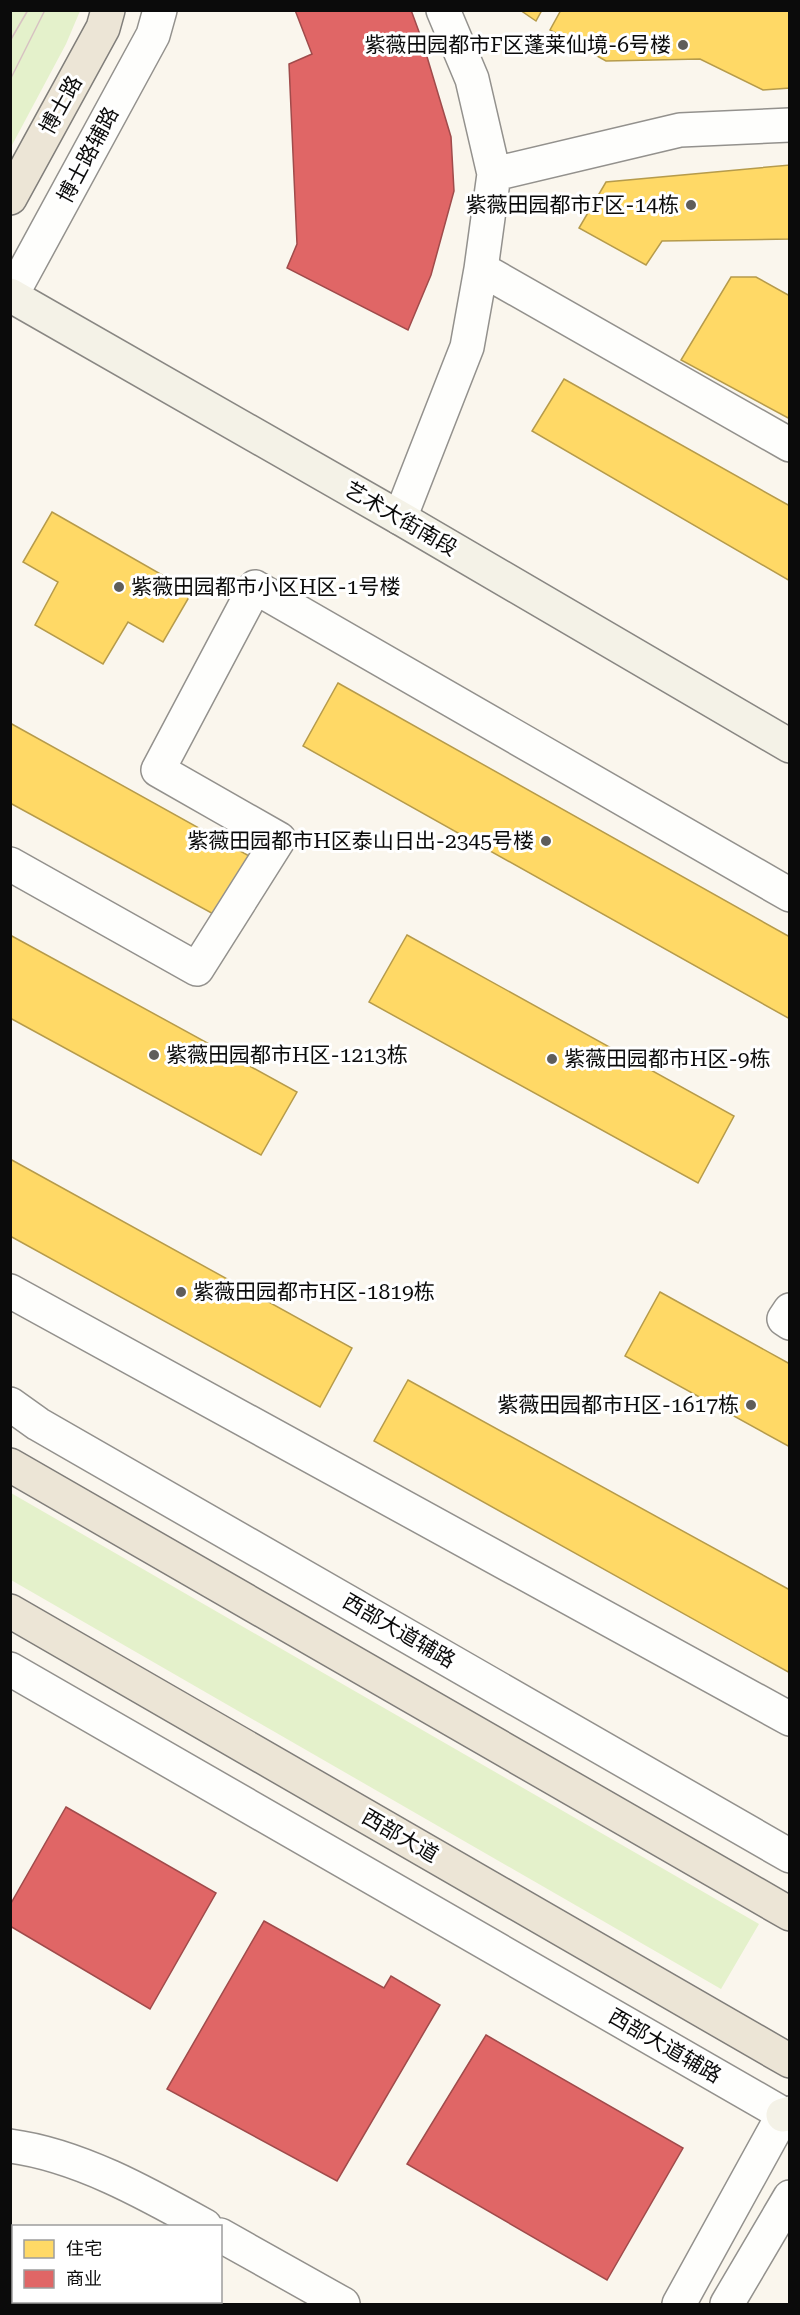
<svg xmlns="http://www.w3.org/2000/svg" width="800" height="2315" font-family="'Roboto Serif','Noto Sans SC',serif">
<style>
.green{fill:#e4f1cb}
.homes{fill:#ffd966;stroke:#b69b4b;stroke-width:1.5}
.shops{fill:#e06666;stroke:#a04b4b;stroke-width:1.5}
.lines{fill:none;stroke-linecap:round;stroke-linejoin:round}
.street-casing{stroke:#93918d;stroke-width:36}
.secondary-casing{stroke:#898783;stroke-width:36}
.primary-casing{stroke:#807e7a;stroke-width:36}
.street{stroke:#fefefc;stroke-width:33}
.secondary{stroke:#f4f2e7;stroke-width:33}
.primary{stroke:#ece5d6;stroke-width:33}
.tram{stroke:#d7c2c2;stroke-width:1.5}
.poi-dot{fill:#5f5d5a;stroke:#fff;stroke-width:2}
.labels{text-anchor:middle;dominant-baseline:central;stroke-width:6;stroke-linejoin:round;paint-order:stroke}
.poi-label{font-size:21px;fill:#0b0b0b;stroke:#fff;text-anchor:end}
.street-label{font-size:21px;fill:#0b0b0b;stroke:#fff}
</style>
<rect width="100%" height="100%" fill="#faf6ed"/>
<!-- green -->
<path class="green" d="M 11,10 L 80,11 L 66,44 L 11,147 Z
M 11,1493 L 759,1924 L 721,1989 L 11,1580 Z"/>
<!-- homes -->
<path class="homes" d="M 520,10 L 542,10 L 536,21 Z
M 561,10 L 790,10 L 790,88 L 763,90 L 700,59 L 606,61 L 550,30 Z
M 790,165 L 790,239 L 662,241 L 646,265 L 579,228 L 606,182 Z
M 731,277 L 756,277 L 790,296 L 790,419 L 681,360 Z
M 564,379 L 790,506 L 790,581 L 532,431 Z
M 52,512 L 192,592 L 163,642 L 128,622 L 103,664 L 35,625 L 58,582 L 23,562 Z
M 338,683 L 790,937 L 790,1019 L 303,746 Z
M 10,723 L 251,857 L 217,916 L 10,803 Z
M 10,935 L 297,1092 L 261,1155 L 10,1018 Z
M 407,935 L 734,1116 L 698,1183 L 369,1002 Z
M 10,1159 L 352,1348 L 320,1407 L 10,1236 Z
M 660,1292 L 790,1364 L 790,1447 L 625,1356 Z
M 408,1380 L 790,1590 L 790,1673 L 374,1441 Z"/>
<!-- shops -->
<path class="shops" d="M 295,10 L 411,10 L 422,40 L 451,137 L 454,191 L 431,275 L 408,330 L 287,268 L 297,244 L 289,64 L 312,54 Z
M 66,1807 L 216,1893 L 150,2009 L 10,1926 L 10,1905 Z
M 264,1921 L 384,1988 L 391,1976 L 440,2005 L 337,2181 L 167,2089 Z
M 486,2035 L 683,2148 L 607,2280 L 407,2164 Z"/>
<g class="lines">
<defs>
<path id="street" d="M 494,174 L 680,130 L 790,125
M 481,269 L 790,445
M 10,298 L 153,35 L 160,10
M 400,518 L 467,347 L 481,269 L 494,174 L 472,79 L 443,10
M 10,864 L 197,969 L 279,839 L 158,770 L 255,587 L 790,895
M 10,1291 L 790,1719
M 790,1310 L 784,1319 L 790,1323
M 10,1404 L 38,1424 L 790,1856
M 10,1669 L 790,2118
M 10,2146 C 78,2155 146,2193 205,2226
M 220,2235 L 343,2304
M 679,2304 L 783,2115
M 727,2304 L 790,2197"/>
<path id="secondary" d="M 10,295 L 400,518 L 790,746
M 783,2115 L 790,2113"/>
<path id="primary" d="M 10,198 L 103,28 L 108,10
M 10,1465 L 790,1914
M 10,1611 L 790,2061"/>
</defs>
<!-- street casing -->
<use href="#street" class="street-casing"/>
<!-- secondary casing -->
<use href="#secondary" class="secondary-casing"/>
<!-- primary casing -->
<use href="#primary" class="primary-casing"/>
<!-- street -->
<use href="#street" class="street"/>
<!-- secondary -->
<use href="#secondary" class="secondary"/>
<!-- primary -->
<use href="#primary" class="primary"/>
<!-- tram -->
<path class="tram" d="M 10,41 L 28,10
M 10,80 L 45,10"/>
</g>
<!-- markers -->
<g class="poi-dot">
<circle cx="683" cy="45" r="6"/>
<circle cx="691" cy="205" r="6"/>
<circle cx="119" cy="587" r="6"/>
<circle cx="546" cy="841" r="6"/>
<circle cx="154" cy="1055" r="6"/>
<circle cx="552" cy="1059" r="6"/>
<circle cx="181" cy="1292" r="6"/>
<circle cx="751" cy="1405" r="6"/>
</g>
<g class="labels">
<!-- poi labels -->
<g class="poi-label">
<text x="671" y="45">紫薇田园都市F区蓬莱仙境-6号楼</text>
<text x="679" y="205">紫薇田园都市F区-14栋</text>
<text x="131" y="587" text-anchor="start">紫薇田园都市小区H区-1号楼</text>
<text x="534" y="841">紫薇田园都市H区泰山日出-2345号楼</text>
<text x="166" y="1055" text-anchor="start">紫薇田园都市H区-1213栋</text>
<text x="564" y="1059" text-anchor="start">紫薇田园都市H区-9栋</text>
<text x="193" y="1292" text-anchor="start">紫薇田园都市H区-1819栋</text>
<text x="739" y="1405">紫薇田园都市H区-1617栋</text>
</g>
<!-- street labels -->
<g class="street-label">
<text transform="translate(61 105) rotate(-61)">博士路</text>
<text transform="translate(88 155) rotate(-62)">博士路辅路</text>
<text transform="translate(401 519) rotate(30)">艺术大街南段</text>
<text transform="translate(399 1631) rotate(30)">西部大道辅路</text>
<text transform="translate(400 1836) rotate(30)">西部大道</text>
<text transform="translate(665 2046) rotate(30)">西部大道辅路</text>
</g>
</g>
<!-- border -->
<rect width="800" height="2315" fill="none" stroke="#0b0b0b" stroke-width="24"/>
<!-- legend -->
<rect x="12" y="2225" width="210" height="78" fill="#ffffff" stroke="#9d9d9d" stroke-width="1.5"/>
<rect x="24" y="2240" width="30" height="18" fill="#ffd966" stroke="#9d9d9d" stroke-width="1.5"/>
<text x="66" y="2255" font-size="18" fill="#0b0b0b">住宅</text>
<rect x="24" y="2270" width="30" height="18" fill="#e06666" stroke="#9d9d9d" stroke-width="1.5"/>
<text x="66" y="2285" font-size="18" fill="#0b0b0b">商业</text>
</svg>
